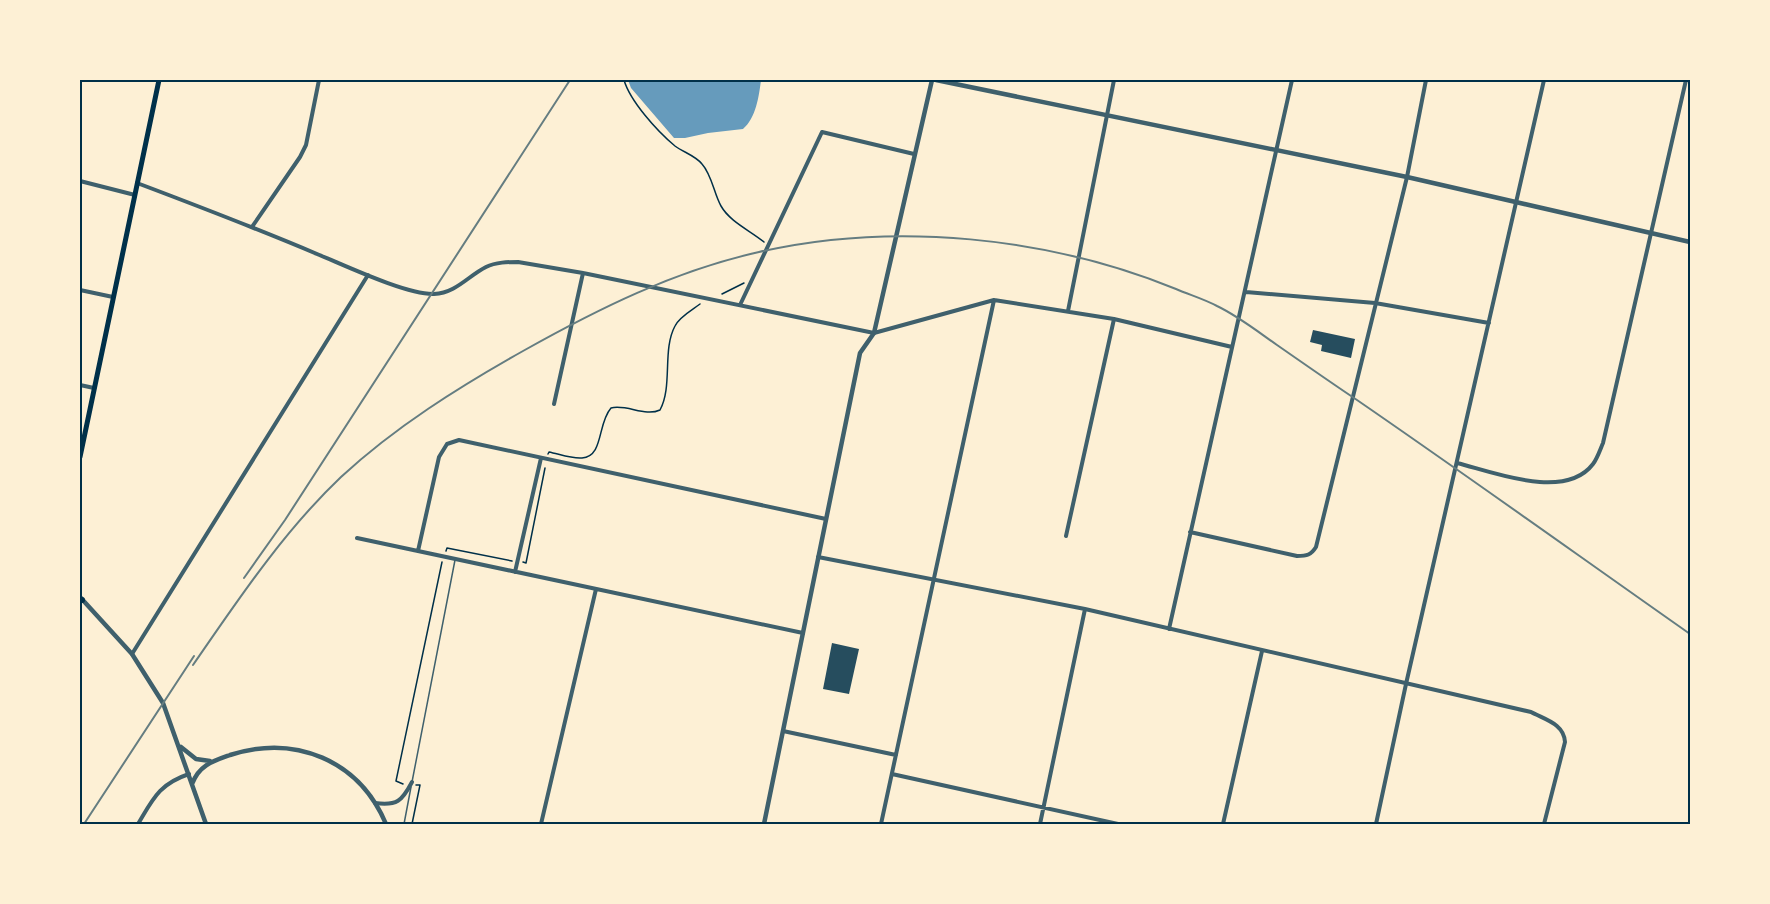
<svg xmlns="http://www.w3.org/2000/svg" width="1770" height="904" font-family="Raleway,sans-serif">
<style>
.water{fill:#669bbc}
.building{fill:#264d5e}
.lines{fill:none;stroke-linecap:round;stroke-linejoin:round}
.path{stroke:#003049;stroke-width:1.5}
.service{stroke:#3f606c;stroke-width:1.5}
.minor{stroke:#3f606c;stroke-width:4}
.tertiary{stroke:#3f606c;stroke-width:4.5}
.secondary{stroke:#003049;stroke-width:5}
.trunk{stroke:#003049;stroke-width:6}
.rail{stroke:#657d81;stroke-width:2}
.neatline{fill:none;stroke:#003049;stroke-width:2}
</style>
<rect width="100%" height="100%" fill="#fdf0d5"/>
<!-- water -->
<path class="water" d="M 628,80 L 761,80 C 759,96 756,118 743,129 L 708,133 L 685,138 L 674,138 L 631,88 Z"/>
<!-- building -->
<path class="building" d="M 1313,330 L 1355,339 L 1351,358 L 1321,351 L 1322,345 L 1310,342 Z
M 832,643 L 859,649 L 849,694 L 823,689 Z"/>
<g class="lines">
<!-- path -->
<path class="path" d="M 624,80 C 630,101 657,131 675,146 C 683,152 696,156 702,164 C 712,175 714,194 721,206 C 730,222 751,231 764,242
M 722,294 L 744,283
M 548,454 L 549,452 C 559,454 572,459 582,458 C 604,456 597,424 611,408 C 627,404 645,417 660,410 C 673,386 662,350 675,326 C 679,317 692,310 700,304
M 446,551 L 447,548 L 512,561
M 523,562 L 526,563 L 545,468
M 403,784 L 396,781 L 442,562
M 412,824 L 420,785 L 416,785"/>
<!-- service -->
<path class="service" d="M 412,782 L 455,560
M 404,824 L 411,787"/>
<!-- minor -->
<path class="minor" d="M 80,181 L 135,195
M 137,183 C 198,206 258,229 317,254 C 344,265 407,295 434,294 C 456,293 468,276 486,267 C 496,262 508,262 518,262 L 583,273 L 874,333 L 994,300 L 1114,319 L 1232,347
M 252,227 L 300,157 L 306,145 L 319,80
M 80,290 L 113,297
M 1246,292 L 1375,303 L 1489,323
M 740,305 L 822,132 L 914,154
M 1068,311 L 1114,80
M 80,385 L 94,388
M 554,404 L 583,273
M 1457,463 C 1493,472 1565,501 1593,464 C 1597,459 1600,450 1603,443 L 1686,80
M 1190,532 L 1297,556 C 1307,556 1311,555 1316,547 L 1407,177 L 1426,80
M 1066,536 L 1114,319
M 357,538 L 803,633
M 418,551 L 439,457 L 447,444 L 459,440 L 826,519
M 818,557 L 1085,609 L 1531,712 C 1546,720 1564,724 1565,742 L 1544,824
M 515,572 L 541,458
M 1169,629 L 1292,80
M 132,654 L 368,275
M 783,731 L 896,755
M 892,774 L 1118,824
M 375,803 C 397,806 402,801 412,782
M 138,824 C 153,799 159,784 189,774
M 541,824 L 596,589
M 881,824 L 994,300
M 1040,824 L 1085,609
M 1223,824 L 1262,651
M 1376,824 L 1406,684 L 1544,80"/>
<!-- tertiary -->
<path class="tertiary" d="M 936,80 L 1407,177 L 1690,242
M 80,597 L 132,654 L 163,703 L 206,824
M 181,747 L 196,759 L 210,761
M 192,784 C 199,765 213,761 230,755 C 295,734 359,760 386,824
M 764,824 L 860,353 L 874,333 L 932,80"/>
<!-- secondary -->
<path class="secondary" d="M 80,457 L 159,80"/>
<!-- trunk -->
<path class="trunk" d="M 80,600 L 82,600"/>
<!-- rail -->
<path class="rail" d="M 244,578 L 285,520 L 570,80
M 193,665 C 238,600 283,532 341,477 C 395,427 459,387 523,351 C 598,309 674,271 759,252 C 894,221 1049,237 1176,289 C 1190,295 1204,299 1217,306 C 1238,316 1257,331 1277,345 C 1303,363 1330,382 1357,400 C 1469,477 1579,556 1690,634
M 84,824 L 194,656"/>
</g>
<!-- border -->
<rect width="1770" height="904" fill="none" stroke="#fdf0d5" stroke-width="162"/>
<rect x="81" y="81" width="1608" height="742" class="neatline"/>
</svg>
